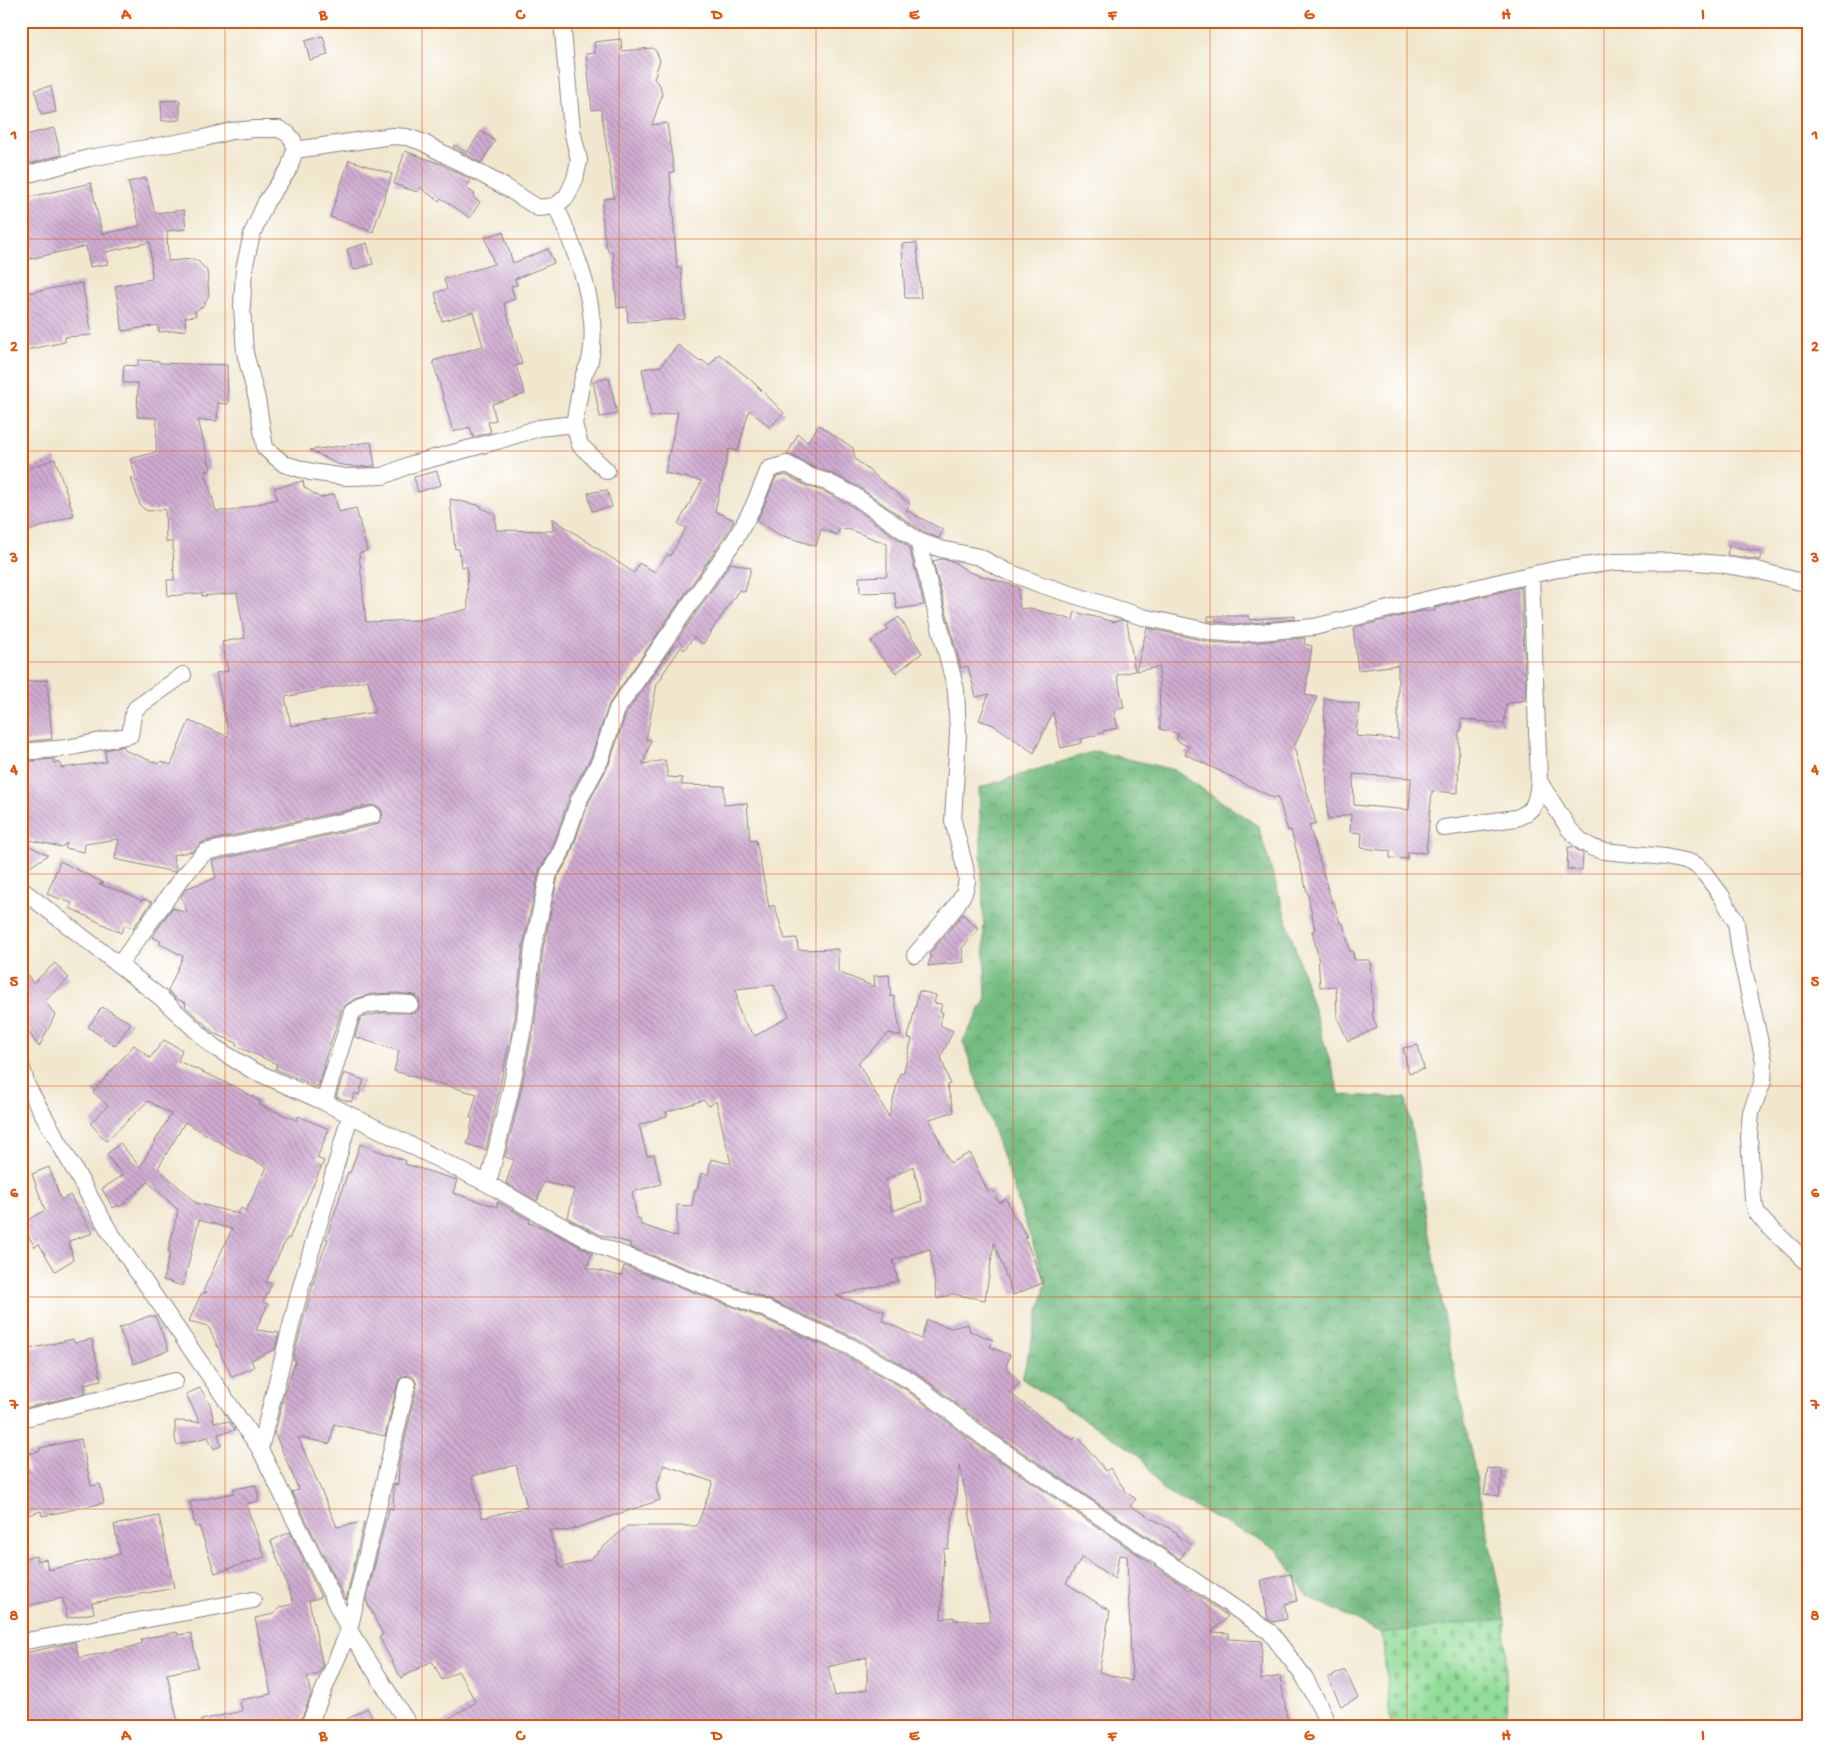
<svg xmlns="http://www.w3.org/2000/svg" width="1829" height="1748" font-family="'Gochi Hand',sans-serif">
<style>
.forest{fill:url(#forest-crowns);stroke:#4c6f5e}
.cemetery{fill:url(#cemetery-stones);stroke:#5a806a}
.building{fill:url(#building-back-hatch);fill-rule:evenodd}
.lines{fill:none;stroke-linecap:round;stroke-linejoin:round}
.street-casing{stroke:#8a8484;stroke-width:18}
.street{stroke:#fff;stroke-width:16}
.grid{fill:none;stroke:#de560e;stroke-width:1;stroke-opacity:0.55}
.neatline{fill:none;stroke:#de560e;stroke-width:2}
.grid-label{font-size:16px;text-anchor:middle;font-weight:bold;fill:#de560e}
</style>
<defs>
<pattern id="forest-crowns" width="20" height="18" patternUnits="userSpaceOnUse" patternTransform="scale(1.25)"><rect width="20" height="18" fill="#75bc81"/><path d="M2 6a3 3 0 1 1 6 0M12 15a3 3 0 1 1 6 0" fill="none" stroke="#60986b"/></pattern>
<pattern id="cemetery-stones" width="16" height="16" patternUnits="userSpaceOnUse" patternTransform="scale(1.25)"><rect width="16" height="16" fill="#92dd99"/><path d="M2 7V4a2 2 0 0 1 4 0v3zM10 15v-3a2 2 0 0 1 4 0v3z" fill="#7ebd85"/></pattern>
<pattern id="building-back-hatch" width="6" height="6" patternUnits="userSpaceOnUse" patternTransform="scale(1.25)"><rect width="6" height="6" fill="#d0acd1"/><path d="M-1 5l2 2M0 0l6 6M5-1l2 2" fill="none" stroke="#a88cab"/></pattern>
</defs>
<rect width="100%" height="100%" fill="#fff"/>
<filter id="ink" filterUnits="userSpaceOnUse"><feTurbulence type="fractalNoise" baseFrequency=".02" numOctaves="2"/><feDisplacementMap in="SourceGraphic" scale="10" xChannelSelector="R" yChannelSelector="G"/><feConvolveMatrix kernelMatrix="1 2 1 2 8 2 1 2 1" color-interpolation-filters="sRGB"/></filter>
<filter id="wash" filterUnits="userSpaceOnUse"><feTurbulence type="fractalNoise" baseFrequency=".0096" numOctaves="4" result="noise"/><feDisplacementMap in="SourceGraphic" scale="20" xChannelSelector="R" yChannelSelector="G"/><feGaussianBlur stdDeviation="1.12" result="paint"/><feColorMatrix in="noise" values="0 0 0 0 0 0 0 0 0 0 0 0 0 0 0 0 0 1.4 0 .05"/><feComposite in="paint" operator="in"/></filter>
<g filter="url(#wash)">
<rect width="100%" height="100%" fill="#f1e7ce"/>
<!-- forest -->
<path class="forest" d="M 1095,751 L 1174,770 L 1258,826 L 1340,1095 L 1406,1098 L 1451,1354 L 1505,1619 L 1382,1633 L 1307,1596 L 1278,1550 L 1162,1490 L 1141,1456 L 1022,1379 L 1046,1283 L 963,1041 L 986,998 L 979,788 Z"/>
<!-- cemetery -->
<path class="cemetery" d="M 1505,1619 L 1507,1727 L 1391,1727 L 1382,1633 Z"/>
<g id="blocks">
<!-- building -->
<path class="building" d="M 323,36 L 328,55 L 310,60 L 305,41 Z
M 621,39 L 622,51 L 652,48 L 656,51 L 660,60 L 654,79 L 660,85 L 662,95 L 652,125 L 667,123 L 674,172 L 670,173 L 677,268 L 681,267 L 685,319 L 628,322 L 627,307 L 617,308 L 613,251 L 608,251 L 604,236 L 602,210 L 604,199 L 614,198 L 601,109 L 592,110 L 586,54 L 595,53 L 594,42 Z
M 51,86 L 56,112 L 41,115 L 35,90 Z
M 180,100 L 180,120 L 162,121 L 161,101 Z
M 54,128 L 61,155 L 21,166 L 21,136 Z
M 481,131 L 495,141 L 481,163 L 453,147 L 454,145 L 467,153 Z
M 405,151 L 441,164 L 471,180 L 466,188 L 475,194 L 473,197 L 480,202 L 470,218 L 441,198 L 439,201 L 419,187 L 417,192 L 394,184 Z
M 349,160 L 392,174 L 373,232 L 330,217 Z
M 146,178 L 155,213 L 184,210 L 186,229 L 167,231 L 168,261 L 193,259 L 199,262 L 207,271 L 209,295 L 203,306 L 195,311 L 196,316 L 185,317 L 186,330 L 159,332 L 158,325 L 123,331 L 115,286 L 152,279 L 150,242 L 106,252 L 108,264 L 90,267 L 86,246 L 21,261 L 21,199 L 91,183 L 102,234 L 140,226 L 128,182 Z
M 503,232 L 513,263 L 548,249 L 554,263 L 515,279 L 517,285 L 511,286 L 515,299 L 504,303 L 522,364 L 516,366 L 525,394 L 492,404 L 496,420 L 488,422 L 491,432 L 473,437 L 470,427 L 453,432 L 433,361 L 483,346 L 473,312 L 442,321 L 435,293 L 447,289 L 444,279 L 494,264 L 485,237 Z
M 367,243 L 373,264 L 353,270 L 347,249 Z
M 917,243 L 921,298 L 905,298 L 902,244 Z
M 82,283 L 92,335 L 65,337 L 65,342 L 21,351 L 21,294 Z
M 678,345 L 700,362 L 702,360 L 709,366 L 719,354 L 752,381 L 784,413 L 770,427 L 749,410 L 738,451 L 729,449 L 715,511 L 734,520 L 727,533 L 609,704 L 591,757 L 570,795 L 552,849 L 540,868 L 523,945 L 515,1017 L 486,1150 L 467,1144 L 471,1132 L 470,1131 L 473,1118 L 470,1118 L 477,1094 L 394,1071 L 399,1051 L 355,1037 L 360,1019 L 363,1017 L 381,1013 L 415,1013 L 419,1009 L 420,1004 L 419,999 L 415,995 L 396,993 L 372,994 L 355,999 L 347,1004 L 342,1009 L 323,1066 L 325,1066 L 318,1087 L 275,1069 L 277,1064 L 236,1046 L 237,1043 L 214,1033 L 185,1006 L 186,1003 L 177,999 L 168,991 L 183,956 L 160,944 L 161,941 L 152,937 L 172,908 L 187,913 L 181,896 L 187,888 L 216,878 L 212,861 L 375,825 L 380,822 L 383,813 L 380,808 L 371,805 L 203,842 L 193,851 L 173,855 L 176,870 L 174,872 L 115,859 L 119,839 L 85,844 L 84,852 L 65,848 L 67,843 L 61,847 L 21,838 L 21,762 L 54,759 L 54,763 L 60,763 L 61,768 L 106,762 L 105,750 L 124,746 L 124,750 L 159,764 L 161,761 L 171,765 L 189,721 L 229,737 L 216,673 L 228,671 L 222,642 L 245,638 L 237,593 L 202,596 L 202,593 L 168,596 L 167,580 L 174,580 L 173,542 L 166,542 L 165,509 L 149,511 L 144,509 L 140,505 L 131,478 L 136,477 L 130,459 L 156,452 L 157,418 L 137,417 L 138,383 L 123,383 L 124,365 L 138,366 L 138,360 L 159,361 L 159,363 L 227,365 L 228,404 L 218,403 L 217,421 L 198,420 L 211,470 L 205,471 L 216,511 L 231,511 L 277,499 L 274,488 L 303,481 L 304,487 L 320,498 L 334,494 L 339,512 L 356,508 L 367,551 L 359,553 L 366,622 L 421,620 L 468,609 L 467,567 L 461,567 L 459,549 L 455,549 L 450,499 L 482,506 L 481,508 L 495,514 L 496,530 L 553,531 L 552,518 L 634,573 L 639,563 L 655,572 L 668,554 L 670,556 L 686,528 L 678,524 L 702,481 L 665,473 L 678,412 L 651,417 L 642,369 L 661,366 ZM 368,680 L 375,712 L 291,726 L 285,697 Z
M 609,378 L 617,414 L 600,417 L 593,381 Z
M 819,425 L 853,448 L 855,459 L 910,504 L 906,510 L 943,530 L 939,538 L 923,532 L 859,487 L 831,473 L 815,468 L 792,455 L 787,455 L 798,434 L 807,442 Z
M 371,442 L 375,466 L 357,467 L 337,464 L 310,450 Z
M 55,459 L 74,515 L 21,534 L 21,471 Z
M 437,471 L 441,485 L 418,492 L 414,477 Z
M 786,475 L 806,486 L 823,491 L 850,505 L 909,547 L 924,605 L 897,609 L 894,592 L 860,593 L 859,577 L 887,576 L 887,544 L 848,529 L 847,530 L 840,528 L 837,535 L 821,529 L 816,546 L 780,535 L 757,521 L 776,477 Z
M 607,490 L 612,507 L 592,511 L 588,493 Z
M 1729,546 L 1761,552 L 1760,560 L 1727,555 Z
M 942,559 L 954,562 L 969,572 L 1018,587 L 1020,609 L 1030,608 L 1073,620 L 1075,612 L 1114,622 L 1121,620 L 1127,622 L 1135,671 L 1117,675 L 1124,708 L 1114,710 L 1118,728 L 1103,731 L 1103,733 L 1081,739 L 1082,743 L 1061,748 L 1053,712 L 1034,753 L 994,725 L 979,720 L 989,694 L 976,697 L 968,666 L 961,668 L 933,561 Z
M 731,563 L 751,568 L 745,592 L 739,590 L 703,644 L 694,637 L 684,650 L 681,647 L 662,675 L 663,676 L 657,684 L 646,739 L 651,740 L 643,764 L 665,760 L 668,777 L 682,778 L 682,785 L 724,786 L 724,805 L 747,803 L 750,841 L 756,840 L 769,907 L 774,905 L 785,939 L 797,938 L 798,950 L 838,949 L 838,972 L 875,987 L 874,976 L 889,975 L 891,997 L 894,996 L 901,1036 L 889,1033 L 858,1063 L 889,1117 L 900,1073 L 903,1074 L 912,1039 L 908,1038 L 919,991 L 936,995 L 934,1003 L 942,1004 L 940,1012 L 943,1012 L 940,1025 L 953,1031 L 941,1057 L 950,1084 L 947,1085 L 954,1112 L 929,1119 L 950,1163 L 970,1153 L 988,1192 L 992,1189 L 999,1203 L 1006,1199 L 1015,1219 L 1016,1218 L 1027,1236 L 1025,1238 L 1043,1283 L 1013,1295 L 994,1243 L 985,1300 L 952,1294 L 937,1299 L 930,1249 L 893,1260 L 898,1281 L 836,1296 L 884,1311 L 882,1320 L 921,1339 L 927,1320 L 951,1328 L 968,1324 L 970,1331 L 993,1340 L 990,1347 L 1010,1355 L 1006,1366 L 1020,1383 L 1009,1392 L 1044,1420 L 1073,1440 L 1077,1436 L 1106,1471 L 1110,1468 L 1127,1493 L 1136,1499 L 1130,1506 L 1178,1533 L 1177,1535 L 1190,1545 L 1180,1559 L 993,1432 L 917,1373 L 854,1337 L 770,1300 L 630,1247 L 630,1243 L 601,1235 L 568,1218 L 574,1189 L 544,1182 L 537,1201 L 506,1183 L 514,1160 L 505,1157 L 520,1095 L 535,1021 L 543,949 L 558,877 L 570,856 L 588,804 L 609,764 L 626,714 ZM 774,985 L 789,1016 L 755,1036 L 744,1022 L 738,1008 L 736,989 ZM 704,1100 L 709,1106 L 716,1101 L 731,1164 L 711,1159 L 708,1175 L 701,1173 L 697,1191 L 695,1190 L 692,1206 L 677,1205 L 677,1237 L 640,1224 L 641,1219 L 637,1218 L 632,1192 L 661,1184 L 654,1154 L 647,1156 L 639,1125 L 667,1116 L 666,1112 ZM 913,1166 L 922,1201 L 892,1211 L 886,1180 Z
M 1521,587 L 1526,700 L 1506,704 L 1504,724 L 1461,719 L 1461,731 L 1459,731 L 1458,793 L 1432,791 L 1426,853 L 1408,852 L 1407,859 L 1390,858 L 1390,851 L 1361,848 L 1362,833 L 1350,832 L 1351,814 L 1328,820 L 1324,698 L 1359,704 L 1356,736 L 1398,739 L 1398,665 L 1358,670 L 1353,628 L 1421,611 L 1435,611 L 1435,608 ZM 1353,774 L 1411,778 L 1409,810 L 1354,805 Z
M 1208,616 L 1249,616 L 1249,620 L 1295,616 L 1295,619 L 1238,624 L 1208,621 Z
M 899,617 L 922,653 L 896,673 L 880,655 L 871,641 L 888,630 L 886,626 Z
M 1147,628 L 1210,642 L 1237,644 L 1305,638 L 1304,644 L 1312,646 L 1305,695 L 1317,697 L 1294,747 L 1316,823 L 1309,825 L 1332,903 L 1334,902 L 1340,923 L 1343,923 L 1350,951 L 1353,951 L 1354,960 L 1370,960 L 1373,1018 L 1377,1028 L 1348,1041 L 1337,1017 L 1336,986 L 1320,987 L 1318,956 L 1312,931 L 1315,930 L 1308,895 L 1291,830 L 1288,831 L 1278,796 L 1274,798 L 1185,754 L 1189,747 L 1176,740 L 1179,734 L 1160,729 L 1159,667 L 1136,671 Z
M 47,680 L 52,739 L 21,742 L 21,682 Z
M 21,842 L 48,855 L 21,873 Z
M 1568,847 L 1573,847 L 1583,854 L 1582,870 L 1567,869 Z
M 60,861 L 104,883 L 99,884 L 123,892 L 143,901 L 143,899 L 152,902 L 133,928 L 125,925 L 121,933 L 70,908 L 72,903 L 47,894 Z
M 963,914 L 979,929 L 962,948 L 964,962 L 928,966 L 931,956 L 929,954 Z
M 55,963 L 69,978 L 45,1001 L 55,1015 L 39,1047 L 21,1021 L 21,965 L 33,983 Z
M 102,1007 L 131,1023 L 115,1046 L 88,1027 Z
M 164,1040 L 182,1050 L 178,1061 L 236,1087 L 260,1101 L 259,1105 L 297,1120 L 298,1116 L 329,1129 L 317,1158 L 324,1161 L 289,1239 L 287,1238 L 266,1282 L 272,1284 L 263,1302 L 268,1304 L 256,1330 L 279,1333 L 275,1349 L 251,1360 L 254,1367 L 232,1377 L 208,1326 L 189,1321 L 201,1294 L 207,1292 L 203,1291 L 232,1229 L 199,1220 L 183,1286 L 163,1280 L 170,1252 L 168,1252 L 178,1210 L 148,1182 L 120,1207 L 118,1205 L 113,1208 L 102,1189 L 123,1175 L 106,1155 L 120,1143 L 140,1167 L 171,1114 L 148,1101 L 106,1141 L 90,1123 L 108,1106 L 93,1092 L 134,1045 L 150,1058 ZM 185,1122 L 238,1153 L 267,1167 L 246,1211 L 241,1208 L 239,1214 L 196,1203 L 158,1168 Z
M 1418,1045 L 1424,1069 L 1409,1073 L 1403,1048 Z
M 344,1073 L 364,1080 L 359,1095 L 355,1093 L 351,1102 L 336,1097 Z
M 360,1144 L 406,1161 L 405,1164 L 457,1180 L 453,1193 L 497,1207 L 498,1202 L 530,1220 L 529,1223 L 542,1227 L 592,1253 L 587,1268 L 621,1276 L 624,1266 L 762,1318 L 844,1355 L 905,1389 L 981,1448 L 1228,1616 L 1212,1632 L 1229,1633 L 1229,1639 L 1262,1641 L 1261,1680 L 1280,1676 L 1288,1723 L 1267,1727 L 435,1727 L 476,1702 L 458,1671 L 442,1680 L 432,1661 L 401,1678 L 379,1637 L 383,1635 L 366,1600 L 386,1519 L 387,1519 L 389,1508 L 393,1509 L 394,1484 L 398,1485 L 399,1463 L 417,1387 L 416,1382 L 413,1377 L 409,1375 L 404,1376 L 399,1379 L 385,1436 L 334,1424 L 330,1444 L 298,1437 L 337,1527 L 364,1522 L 346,1600 L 292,1492 L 299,1490 L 276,1436 L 274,1435 L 287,1384 L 296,1360 L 293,1359 L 317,1269 L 328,1239 L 326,1239 L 348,1172 L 350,1173 ZM 516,1465 L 527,1507 L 482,1518 L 472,1476 ZM 664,1465 L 713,1482 L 697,1526 L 627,1526 L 589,1560 L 560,1568 L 549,1530 L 567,1531 L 660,1500 L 656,1488 ZM 960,1466 L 991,1622 L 954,1620 L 954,1617 L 941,1619 L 944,1548 L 948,1549 ZM 1119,1555 L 1127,1556 L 1132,1681 L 1099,1672 L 1110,1611 L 1066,1583 L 1082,1557 L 1115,1579 ZM 867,1657 L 867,1689 L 835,1696 L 828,1667 Z
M 49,1167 L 61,1200 L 70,1195 L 93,1233 L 69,1241 L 73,1260 L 55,1271 L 39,1244 L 35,1247 L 21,1224 L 45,1210 L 32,1174 Z
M 149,1316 L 155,1316 L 169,1350 L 134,1364 L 119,1328 Z
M 73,1339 L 74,1343 L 92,1339 L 101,1380 L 84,1384 L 86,1393 L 21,1409 L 21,1351 Z
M 200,1388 L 210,1404 L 214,1422 L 229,1422 L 235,1430 L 218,1434 L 221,1446 L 214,1449 L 208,1437 L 177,1445 L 175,1438 L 175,1421 L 200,1422 L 186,1394 Z
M 81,1439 L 91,1486 L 100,1484 L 104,1503 L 42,1516 L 41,1511 L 21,1517 L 21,1474 L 29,1472 L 24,1455 L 40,1451 L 40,1448 Z
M 1488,1468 L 1503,1470 L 1499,1496 L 1484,1494 Z
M 256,1485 L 259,1501 L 246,1504 L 265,1557 L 215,1573 L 199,1526 L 195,1527 L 190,1502 L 234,1493 L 233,1489 Z
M 159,1516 L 174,1588 L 92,1603 L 94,1613 L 67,1618 L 63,1598 L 21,1607 L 21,1559 L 36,1556 L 37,1561 L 46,1559 L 48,1570 L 120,1554 L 114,1525 Z
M 290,1532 L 321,1597 L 309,1601 L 323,1666 L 319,1674 L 307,1677 L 311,1695 L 298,1727 L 202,1727 L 201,1720 L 242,1711 L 240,1700 L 271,1694 L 255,1618 L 274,1614 L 280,1607 L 294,1604 L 271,1541 Z
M 1291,1574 L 1297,1601 L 1285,1604 L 1287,1619 L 1273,1622 L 1268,1619 L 1261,1580 Z
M 177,1632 L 178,1635 L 191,1633 L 198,1667 L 167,1674 L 179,1727 L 21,1727 L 21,1654 L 75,1642 L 79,1658 L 131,1647 L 142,1643 L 141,1639 Z
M 1345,1670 L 1358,1698 L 1341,1706 L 1328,1678 Z
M 367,1708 L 378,1727 L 333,1727 Z"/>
</g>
</g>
<g filter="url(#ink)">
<use href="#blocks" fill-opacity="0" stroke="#8a8484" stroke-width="1"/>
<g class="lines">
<defs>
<path id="street" d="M 295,150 L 289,169 L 266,202 L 252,234 L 244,269 L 242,306 L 245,353 L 257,399 L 265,448 L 284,464 L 311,472 L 346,477 L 383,476 L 412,464 L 497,441 L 539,428 L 574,424 C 577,409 579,393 583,378 C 584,372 588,367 590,361 C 601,310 576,252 556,206
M 21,176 L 89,158 L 204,138 L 231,131 L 255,129 L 279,129 L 288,134 L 293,140 L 295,150 L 392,136 L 407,137 L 422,142 L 507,188 L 538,208 L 556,206 L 567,196 L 575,179 L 579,160 L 572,130 L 562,21
M 574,424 L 580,445 L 607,471
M 21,752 L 67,748 L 130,735 L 133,715 L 136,708 L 183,675
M 1539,781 L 1569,829 L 1581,841 L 1593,848 L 1604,851 L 1665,857 L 1689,862 L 1696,865 L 1705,874 L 1721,895 L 1736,922 L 1740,952 L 1764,1061 L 1763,1081 L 1751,1112 L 1749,1137 L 1753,1199 L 1757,1213 L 1765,1223 L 1808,1263
M 1444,828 L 1516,818 C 1536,811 1537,800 1539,781 L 1531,575
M 21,889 L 160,997 L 214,1047 L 252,1070 L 324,1102 L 488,1184 L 547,1218 L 600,1246 L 766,1309 L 849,1346 L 911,1381 L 987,1440 L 1270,1632 L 1305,1678 L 1323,1713 L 1327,1727
M 915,955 L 954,909 L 964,893 L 967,881 L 965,867 L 953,821 L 958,734 L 956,690 L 918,541
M 119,965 L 181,879 L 205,852 L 373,815
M 21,1065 L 27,1086 L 108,1229 L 260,1449 L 349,1630 L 410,1727
M 324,1102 L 352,1012 C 370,1000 390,1003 410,1004
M 488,1184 L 510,1093 L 525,1019 L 533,947 L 549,873 L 561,853 L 579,800 L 600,761 L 617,709 L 736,538 L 753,507 L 769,469 L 787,464 L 811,477 L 827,482 L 855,496 L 918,541 L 941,549 L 979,557 L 1006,571 L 1039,584 L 1143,617 L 1212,632 L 1238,634 L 1314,627 L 1517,578 L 1558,569 L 1615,562 L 1684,561 L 1720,564 L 1757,570 L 1808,584
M 21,1419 L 175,1381
M 260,1449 L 300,1290 L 350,1116
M 21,1642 L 253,1600
M 308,1727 L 349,1630 L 407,1385"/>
</defs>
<!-- street casing -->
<use href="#street" class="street-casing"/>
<!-- street -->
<use href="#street" class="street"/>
</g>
</g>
<!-- grid -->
<path class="grid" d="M 225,21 L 225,1727M 422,21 L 422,1727M 619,21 L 619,1727M 816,21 L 816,1727M 1013,21 L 1013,1727M 1210,21 L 1210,1727M 1407,21 L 1407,1727M 1604,21 L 1604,1727M 21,239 L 1808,239M 21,451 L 1808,451M 21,662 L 1808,662M 21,874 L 1808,874M 21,1086 L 1808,1086M 21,1297 L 1808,1297M 21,1509 L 1808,1509"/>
<!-- margin -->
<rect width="1829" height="1748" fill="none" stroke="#fff" stroke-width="55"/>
<rect x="28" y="28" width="1774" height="1692" class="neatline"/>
<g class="grid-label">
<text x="126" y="19">A</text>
<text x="323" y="19">B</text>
<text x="520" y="19">C</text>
<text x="717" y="19">D</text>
<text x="914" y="19">E</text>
<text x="1112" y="19">F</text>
<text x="1309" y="19">G</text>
<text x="1506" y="19">H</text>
<text x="1703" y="19">I</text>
<text x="14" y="139">1</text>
<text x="1815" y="139">1</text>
<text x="14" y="351">2</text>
<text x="1815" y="351">2</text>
<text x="14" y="562">3</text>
<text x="1815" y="562">3</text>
<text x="14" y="774">4</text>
<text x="1815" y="774">4</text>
<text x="14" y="986">5</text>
<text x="1815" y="986">5</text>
<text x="14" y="1197">6</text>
<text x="1815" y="1197">6</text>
<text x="14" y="1409">7</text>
<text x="1815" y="1409">7</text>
<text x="14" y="1620">8</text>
<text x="1815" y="1620">8</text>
<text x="126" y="1740">A</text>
<text x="323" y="1740">B</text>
<text x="520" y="1740">C</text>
<text x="717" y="1740">D</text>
<text x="914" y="1740">E</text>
<text x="1112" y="1740">F</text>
<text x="1309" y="1740">G</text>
<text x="1506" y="1740">H</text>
<text x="1703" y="1740">I</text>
</g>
</svg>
